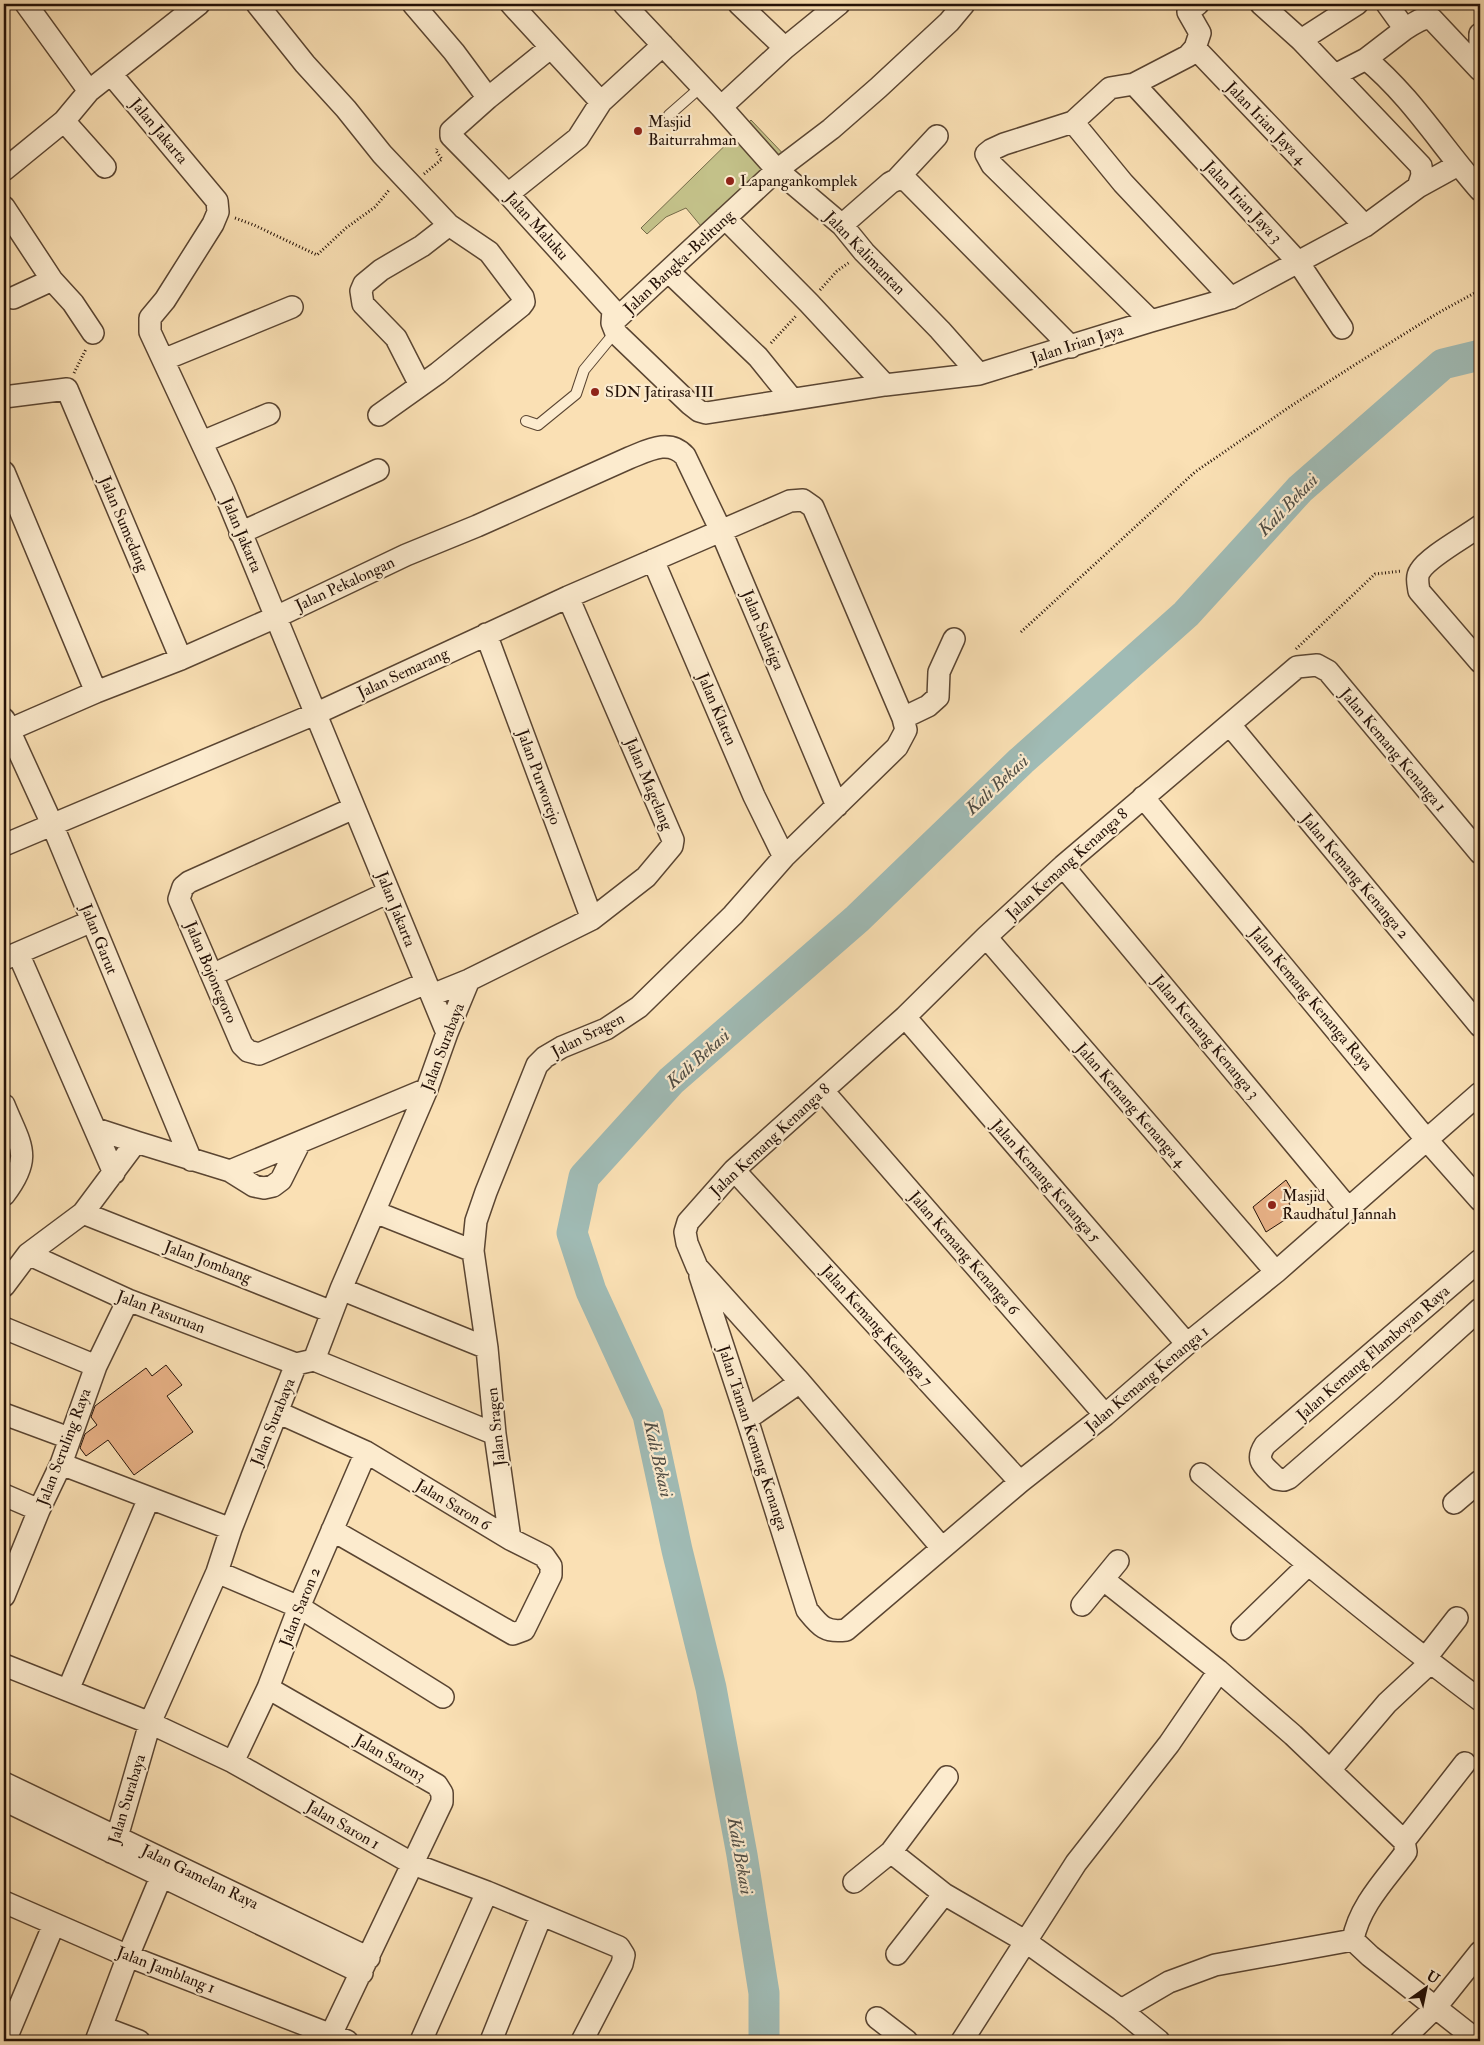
<svg xmlns="http://www.w3.org/2000/svg" width="1484" height="2045" font-family="'IM FELL Double Pica',serif">
<style>
.green{fill:#c3c189;stroke:#746948}
.lines{fill:none;stroke-linecap:round;stroke-linejoin:round}
.river{stroke:#a0bbb5;stroke-width:31}
.building{fill:#e9b287;stroke:#241107}
.service-casing{stroke:#5a4532;stroke-width:12}
.minor-casing{stroke:#5a4532;stroke-width:24}
.path{stroke:#241107;stroke-width:3;stroke-dasharray:1 2.5;stroke-linecap:butt}
.service{stroke:#fcebce;stroke-width:10}
.minor{stroke:#fcebce;stroke-width:21}
.poi-dot{fill:#8f2418;stroke:#fcebce;stroke-width:2}
.labels{text-anchor:middle;dominant-baseline:central;stroke-width:4.5;stroke-linejoin:round;paint-order:stroke}
.poi-label{font-size:16px;fill:#241107;stroke:#fcebce;text-anchor:start}
.street-label{font-size:16px;fill:#241107;stroke:#fcebce}
.water-label{font-size:18px;font-style:italic;fill:#4f4c44;stroke:#fcebce}
</style>
<rect width="100%" height="100%" fill="#fae0b4"/>
<filter id="stains"><feTurbulence type="fractalNoise" baseFrequency=".004" numOctaves="4"/><feColorMatrix values="0 0 0 0 .2 0 0 0 0 .09 0 0 0 0 .02 0 0 0 .5 -.17"/></filter>
<radialGradient id="worn" r=".72"><stop offset=".6" stop-color="#630" stop-opacity="0"/><stop offset="1" stop-color="#630" stop-opacity=".3"/></radialGradient>
<!-- green -->
<path class="green" d="M 751,120 L 791,162 L 710,237 L 686,208 L 666,217 L 647,234 L 641,228 Z"/>
<g class="lines">
<!-- river -->
<path class="river" d="M 764,2041 L 764,1993 L 742,1855 L 711,1688 L 677,1550 L 648,1415 L 591,1291 L 572,1233 L 584,1177 L 671,1081 L 857,919 L 1021,761 L 1186,614 L 1300,489 L 1443,364 L 1480,355"/>
</g>
<!-- building -->
<path class="building" d="M 1286,1180 L 1297,1198 L 1289,1203 L 1294,1214 L 1266,1232 L 1253,1207 Z
M 166,1365 L 182,1385 L 167,1396 L 193,1432 L 134,1475 L 108,1440 L 86,1456 L 80,1448 L 85,1434 L 97,1425 L 91,1417 L 95,1406 L 146,1368 L 152,1376 Z"/>
<g class="lines">
<defs>
<path id="service" d="M 669,115 L 702,86
M 526,421 L 538,425 L 576,394 L 584,370 L 612,336 L 612,328"/>
<path id="minor" d="M 26,4 L 89,91
M 257,4 L 305,64 L 346,109 L 382,154 L 449,225 L 489,252 L 523,297 L 524,302 L 521,306 L 438,373 L 379,415
M 413,4 L 454,52 L 488,98
M 511,4 L 601,102
M 624,4 L 721,107 L 777,170 L 842,225 L 864,252 L 940,330 L 979,374
M 739,4 L 785,48
M 1198,4 L 1188,12 L 1200,33 L 1195,48 L 1365,226
M 1261,4 L 1301,40 L 1421,166 L 1422,175 L 1418,187
M 1387,4 L 1405,29 C 1414,24 1422,16 1432,19 L 1480,70
M 1480,34 L 1480,43
M 1301,40 L 1357,4
M 550,48 L 488,98 L 451,131 L 451,136 L 508,194 L 613,310 L 612,323 L 616,333 L 690,404 L 699,411 L 706,413 L 885,385 L 979,374 L 1151,321 L 1231,298 L 1365,226 L 1418,187 L 1458,165
M 1366,59 C 1411,96 1442,147 1480,190
M 111,74 L 217,201 L 218,212 L 213,224 L 165,300 L 150,318 L 150,332 L 224,491 L 447,1033
M 1335,75 L 1366,59 L 1405,29
M 1134,84 L 1298,262 L 1342,328
M 721,107 L 785,48 L 839,4
M 64,121 L 105,167
M 1073,122 L 1123,183 L 1231,298
M 4,170 L 64,121 L 89,91 L 199,4
M 897,179 L 937,136
M 508,194 L 578,138 L 601,102 L 663,45
M 4,207 L 52,280 L 73,303 L 93,333
M 725,218 L 809,303 L 885,385
M 842,225 L 890,183 C 897,179 900,178 908,182 L 1071,347
M 668,271 L 758,357 L 792,399
M 13,298 L 52,280
M 1151,321 L 992,165 L 986,154 L 991,150 L 1004,144 L 1073,122 L 1110,88 L 1134,84 L 1188,56 L 1195,48
M 612,323 L 777,170 L 831,129 L 878,88 L 949,22 L 964,4
M 163,360 L 292,307
M 420,385 L 396,338 L 363,304 L 361,291 L 364,284 L 381,270 L 422,246 L 449,225
M 4,397 L 67,389 L 181,659
M 202,442 L 269,414
M 4,472 L 96,692
M 1480,526 C 1465,537 1428,557 1420,571 C 1416,577 1418,584 1419,591 L 1480,662
M 240,533 L 378,470
M 653,560 L 754,796 L 784,857
M 486,634 L 592,919
M 903,718 L 928,706 L 938,697 L 939,672 L 954,639
M 4,719 L 52,824 L 191,1160
M 1230,725 L 1480,1026
M 4,732 L 96,692 L 181,659 L 276,617 L 406,555 L 477,526 L 629,458 C 647,451 669,438 685,456 L 721,531 L 837,806
M 1143,797 L 1426,1139 L 1480,1200
M 354,808 L 189,882 L 183,887 L 179,899 L 242,1045 L 248,1051 L 259,1054 L 426,983
M 4,845 L 315,714 L 568,597 L 790,501 L 803,500 L 813,507 L 903,718 L 906,730 L 897,747 L 784,857 L 733,915 L 639,1007 L 606,1029 L 562,1047 L 545,1057 L 537,1065 L 486,1192 L 476,1221 L 473,1251 L 487,1348 L 495,1434 L 510,1539
M 1063,866 L 1348,1208
M 986,937 L 1276,1272
M 18,953 L 114,1173
M 4,959 L 92,921
M 212,975 L 389,892
M 432,995 L 469,980 L 592,919 L 646,877 L 672,846 L 673,840 L 568,597
M 905,1017 L 1187,1344
M 823,1091 L 1105,1415
M 4,1105 C 20,1145 34,1156 4,1195
M 96,1129 L 136,1142
M 734,1170 L 1020,1482
M 230,1171 L 427,1089
M 375,1212 L 473,1251
M 83,1213 L 332,1312
M 28,1254 L 128,1300 L 296,1364
M 1480,1260 L 1265,1445 C 1254,1462 1265,1466 1277,1479 L 1284,1480 L 1289,1478 L 1387,1393 L 1480,1309
M 700,1276 L 747,1419 L 807,1610 C 820,1626 825,1633 846,1630 L 1020,1482 L 1105,1415 L 1187,1344 L 1276,1272 L 1480,1093
M 4,1286 L 28,1254 L 83,1213 L 136,1142 L 230,1171 L 254,1186 L 264,1188 L 273,1186 L 281,1180 L 300,1142
M 341,1289 L 487,1348
M 4,1328 L 96,1366
M 314,1360 L 495,1434
M 277,1412 L 366,1452 L 510,1539 L 544,1556 L 551,1566 L 551,1575 L 524,1630 L 513,1634 L 332,1530
M 4,1414 L 69,1438
M 747,1419 L 800,1382
M 61,1464 L 231,1529
M 1201,1474 C 1292,1552 1384,1628 1480,1700
M 4,1495 L 39,1510
M 1454,1503 L 1480,1481
M 942,1548 L 800,1382 L 697,1267 L 687,1243 L 685,1232 L 688,1222 L 734,1170 L 905,1017 L 986,937 L 1063,866 L 1297,667 L 1317,665 L 1328,671 L 1480,853
M 217,1572 L 299,1607 L 443,1697
M 1104,1580 L 1219,1671
M 4,1596 L 39,1510 L 61,1464 L 96,1366 L 128,1300
M 1082,1605 L 1118,1561
M 1242,1629 L 1307,1566
M 1425,1659 L 1457,1618
M 4,1665 L 150,1723 L 233,1762 L 413,1864 L 487,1892 L 619,1947 L 624,1955 L 622,1964 L 582,2041
M 268,1688 L 437,1785 L 442,1793 L 442,1802 L 328,2041
M 68,1690 L 149,1498
M 233,1762 L 268,1688 L 299,1607 L 366,1452
M 1330,1770 L 1387,1703 L 1430,1663
M 947,1777 L 891,1852 L 944,1894 L 1025,1941 L 1121,2010 L 1159,2041
M 4,1783 L 369,1958
M 4,1800 L 362,1973
M 1404,1841 L 1465,1763
M 111,1852 L 117,1837 L 150,1723 L 217,1572 L 231,1529 L 296,1364 L 314,1360 L 341,1289 L 427,1089 L 447,1033 L 469,980
M 854,1882 L 891,1852
M 4,1902 L 128,1956 L 347,2041
M 897,1954 L 944,1894
M 1121,2010 L 1169,1982 L 1215,1965 L 1353,1940
M 877,2018 L 907,2041
M 102,2027 L 139,2041
M 5,2041 L 54,1924
M 96,2041 L 128,1956 L 161,1877
M 421,2041 L 487,1892
M 491,2041 L 541,1916
M 962,2041 L 1076,1863 L 1169,1744 L 1219,1671 L 1293,1735 L 1404,1841 L 1406,1852 C 1386,1879 1359,1906 1353,1940 L 1370,1956 L 1478,2041
M 1401,2041 L 1436,2007 L 1480,1952"/>
</defs>
<!-- service casing -->
<use href="#service" class="service-casing"/>
<!-- minor casing -->
<use href="#minor" class="minor-casing"/>
<!-- path -->
<path class="path" d="M 424,174 L 442,159 L 436,151 L 437,149
M 235,218 L 254,225 L 317,255 L 346,228 L 375,207 L 390,189
M 820,290 L 837,271 L 850,262
M 771,343 L 797,315
M 74,373 L 86,349
M 1021,632 L 1195,472 L 1291,406 L 1356,364 L 1438,313 L 1480,290
M 1296,649 L 1375,574 L 1402,571"/>
<!-- service -->
<use href="#service" class="service"/>
<!-- minor -->
<use href="#minor" class="minor"/>
</g>
<!-- markers -->
<g class="poi-dot">
<circle cx="638" cy="131" r="5"/>
<circle cx="730" cy="181" r="5"/>
<circle cx="595" cy="392" r="5"/>
<circle cx="1272" cy="1205" r="5"/>
</g>
<g class="labels">
<!-- poi labels -->
<g class="poi-label">
<text x="648" y="122">Masjid<tspan x="648" dy="18">Baiturrahman</tspan></text>
<text x="740" y="181">Lapangankomplek</text>
<text x="605" y="392">SDN Jatirasa III</text>
<text x="1282" y="1196">Masjid<tspan x="1282" dy="18">Raudhatul Jannah</tspan></text>
</g>
<!-- street labels -->
<g class="street-label">
<text transform="translate(1266 123) rotate(46)">Jalan Irian Jaya 4</text>
<text transform="translate(159 131) rotate(50)">Jalan Jakarta</text>
<text transform="translate(1243 202) rotate(47)">Jalan Irian Jaya 3</text>
<text transform="translate(537 226) rotate(48)">Jalan Maluku</text>
<text transform="translate(865 253) rotate(46)">Jalan Kalimantan</text>
<text transform="translate(679 262) rotate(-43)">Jalan Bangka-Belitung</text>
<text transform="translate(1077 344) rotate(-18)">Jalan Irian Jaya</text>
<text transform="translate(124 524) rotate(67)">Jalan Sumedang</text>
<text transform="translate(242 535) rotate(67)">Jalan Jakarta</text>
<text transform="translate(345 584) rotate(-25)">Jalan Pekalongan</text>
<text transform="translate(763 630) rotate(67)">Jalan Salatiga</text>
<text transform="translate(403 673) rotate(-25)">Jalan Semarang</text>
<text transform="translate(717 709) rotate(67)">Jalan Klaten</text>
<text transform="translate(1393 750) rotate(50)">Jalan Kemang Kenanga 1</text>
<text transform="translate(539 777) rotate(70)">Jalan Purworejo</text>
<text transform="translate(649 784) rotate(67)">Jalan Magelang</text>
<text transform="translate(1067 864) rotate(-42)">Jalan Kemang Kenanga 8</text>
<text transform="translate(1355 876) rotate(50)">Jalan Kemang Kenanga 2</text>
<text transform="translate(396 909) rotate(68)">Jalan Jakarta</text>
<text transform="translate(99 939) rotate(68)">Jalan Garut</text>
<text transform="translate(211 972) rotate(67)">Jalan Bojonegoro</text>
<text transform="translate(1311 999) rotate(50)">Jalan Kemang Kenanga Raya</text>
<text transform="translate(588 1035) rotate(-27)">Jalan Sragen</text>
<text transform="translate(1206 1037) rotate(50)">Jalan Kemang Kenanga 3</text>
<text transform="translate(443 1047) rotate(-69)">Jalan Surabaya</text>
<text transform="translate(1131 1105) rotate(49)">Jalan Kemang Kenanga 4</text>
<text transform="translate(770 1140) rotate(-43)">Jalan Kemang Kenanga 8</text>
<text transform="translate(1046 1181) rotate(49)">Jalan Kemang Kenanga 5</text>
<text transform="translate(964 1253) rotate(49)">Jalan Kemang Kenanga 6</text>
<text transform="translate(208 1262) rotate(21)">Jalan Jombang</text>
<text transform="translate(161 1312) rotate(21)">Jalan Pasuruan</text>
<text transform="translate(877 1326) rotate(48)">Jalan Kemang Kenanga 7</text>
<text transform="translate(1373 1353) rotate(-41)">Jalan Kemang Flamboyan Raya</text>
<text transform="translate(1147 1379) rotate(-40)">Jalan Kemang Kenanga 1</text>
<text transform="translate(273 1422) rotate(-68)">Jalan Surabaya</text>
<text transform="translate(496 1427) rotate(-96)">Jalan Sragen</text>
<text transform="translate(753 1438) rotate(72)">Jalan Taman Kemang Kenanga</text>
<text transform="translate(64 1447) rotate(-69)">Jalan Seruling Raya</text>
<text transform="translate(453 1505) rotate(31)">Jalan Saron 6</text>
<text transform="translate(300 1607) rotate(-68)">Jalan Saron 2</text>
<text transform="translate(390 1758) rotate(30)">Jalan Saron3</text>
<text transform="translate(127 1799) rotate(-73)">Jalan Surabaya</text>
<text transform="translate(343 1825) rotate(30)">Jalan Saron 1</text>
<text transform="translate(200 1877) rotate(26)">Jalan Gamelan Raya</text>
<text transform="translate(166 1970) rotate(21)">Jalan Jamblang 1</text>
</g>
<!-- water labels -->
<g class="water-label">
<text transform="translate(1288 505) rotate(-46)">Kali Bekasi</text>
<text transform="translate(997 785) rotate(-43)">Kali Bekasi</text>
<text transform="translate(698 1059) rotate(-42)">Kali Bekasi</text>
<text transform="translate(658 1459) rotate(77)">Kali Bekasi</text>
<text transform="translate(740 1856) rotate(80)">Kali Bekasi</text>
</g>
</g>
<!-- margin -->
<rect width="1484" height="2045" fill="none" stroke="#fae0b4" stroke-width="20"/>
<rect x="5" y="5" width="1474" height="2035" fill="none" stroke="#241107" stroke-width="2.5"/>
<rect x="10" y="10" width="1464" height="2025" fill="none" stroke="#241107"/>
<!-- north arrow -->
<g transform="translate(1426 1988) rotate(33)" stroke="#fcebce" stroke-width="4" paint-order="stroke">
<path d="M0-4L9 19L0 12L-9 19Z" fill="#241107"/>
<text y="-8" font-size="14" font-weight="bold" text-anchor="middle" fill="#241107">U</text>
</g>
<rect width="100%" height="100%" filter="url(#stains)"/>
<rect width="100%" height="100%" fill="url(#worn)"/>
</svg>
